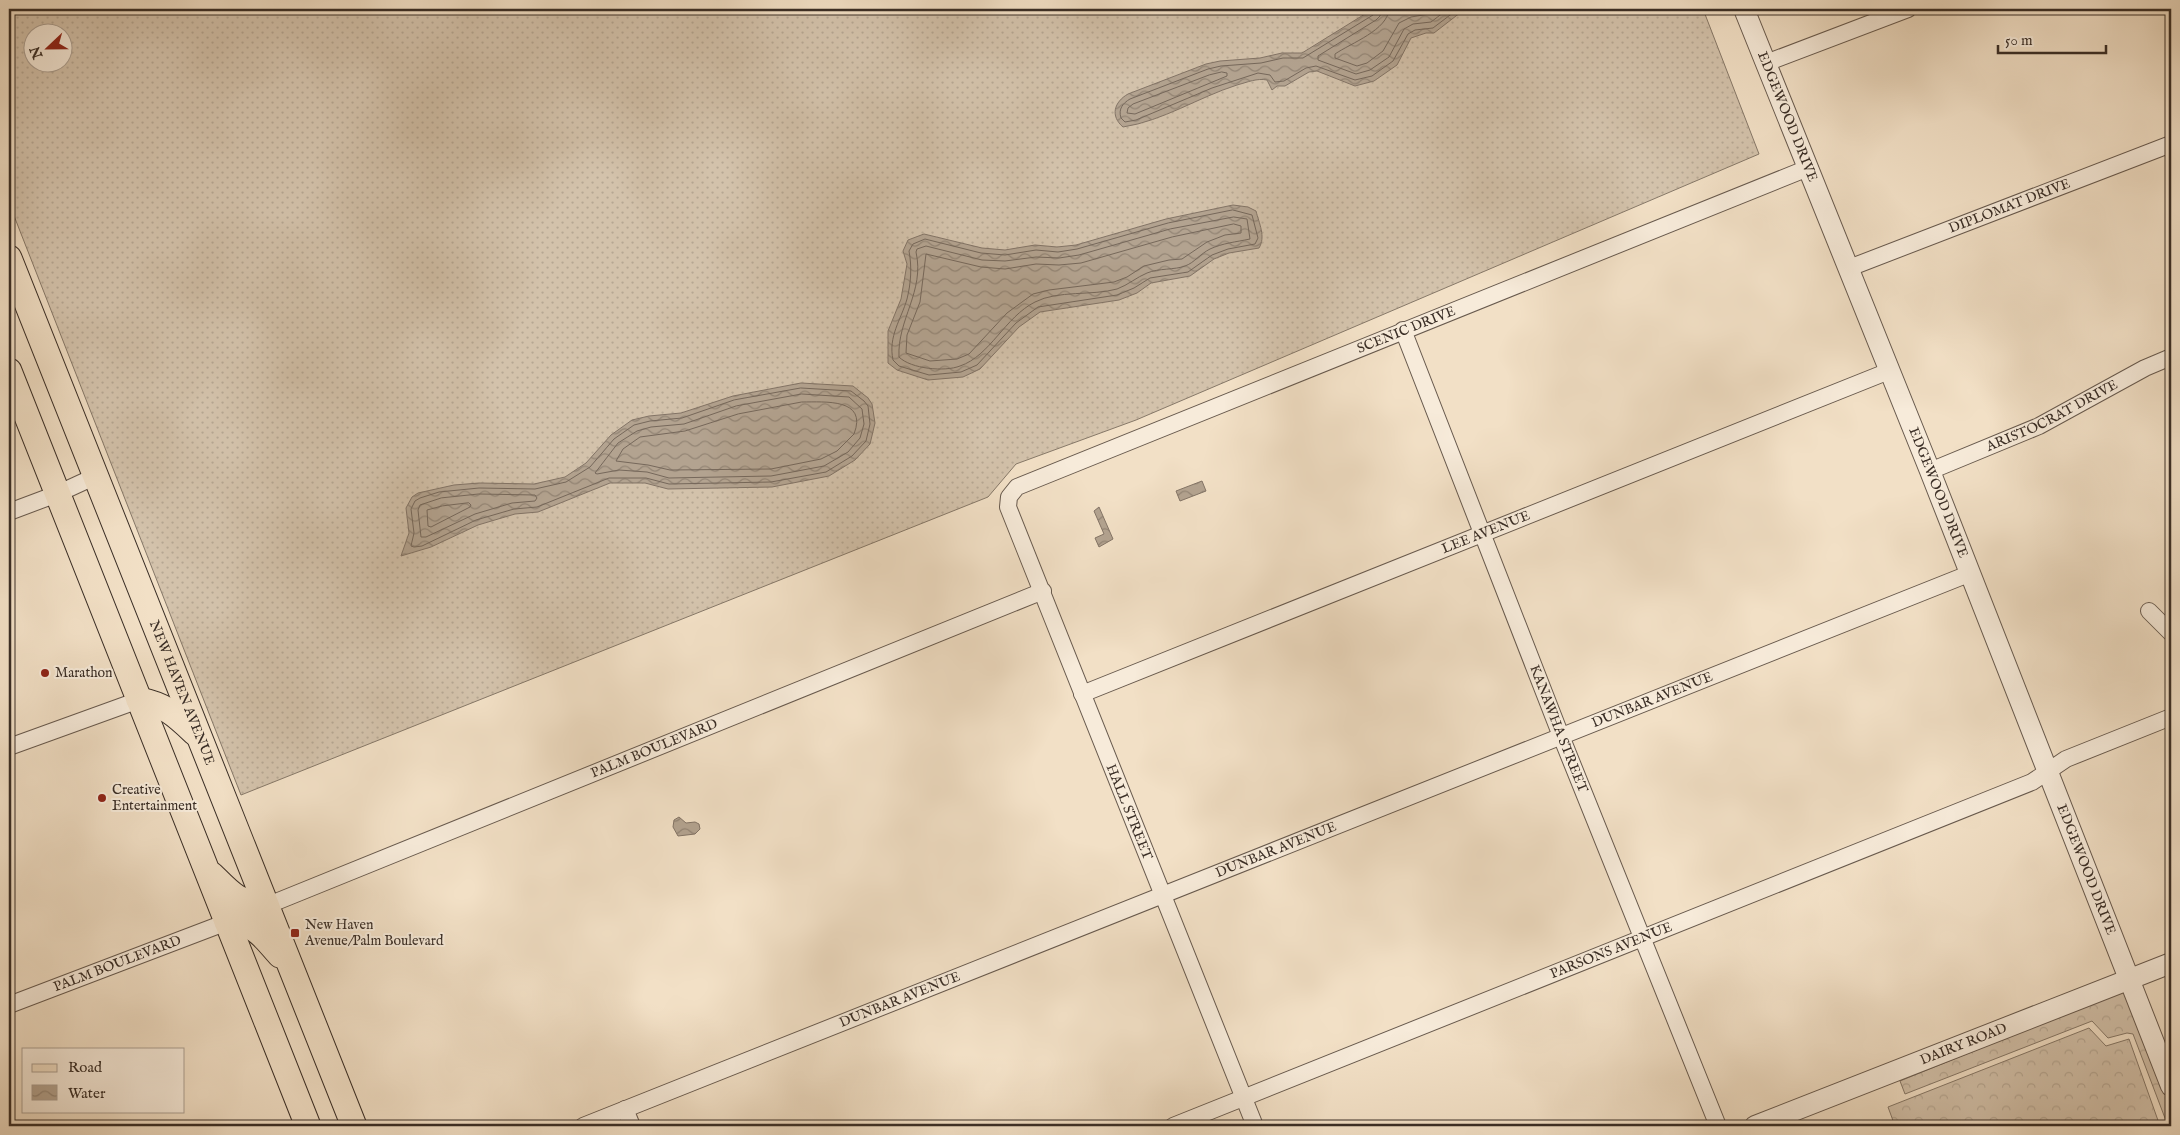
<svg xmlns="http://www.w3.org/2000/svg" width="2180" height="1135" font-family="'IM FELL English',serif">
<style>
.grass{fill:url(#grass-dots);stroke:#867868;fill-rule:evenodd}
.forest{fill:url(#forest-crowns);stroke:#867868}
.water{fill:url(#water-waves);stroke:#837466}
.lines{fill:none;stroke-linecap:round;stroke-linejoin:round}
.shore{stroke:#76685b;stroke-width:1}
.minor-casing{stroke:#685a4e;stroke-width:18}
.tertiary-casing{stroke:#685a4e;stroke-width:22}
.primary-casing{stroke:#3a2e26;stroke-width:27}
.minor{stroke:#f7ebda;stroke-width:16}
.tertiary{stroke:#f7ebda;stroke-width:20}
.primary{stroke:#f2e0c6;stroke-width:25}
.poi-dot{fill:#8f2418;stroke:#f7ebda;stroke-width:2}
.labels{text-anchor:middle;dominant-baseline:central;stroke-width:4;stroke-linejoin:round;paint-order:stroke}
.street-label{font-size:14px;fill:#3a2e26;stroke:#f7ebda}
.poi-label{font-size:14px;fill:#3a2e26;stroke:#f7ebda;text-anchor:start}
</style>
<defs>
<pattern id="grass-dots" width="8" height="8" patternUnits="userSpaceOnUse" patternTransform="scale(1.25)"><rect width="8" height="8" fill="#d3c2ab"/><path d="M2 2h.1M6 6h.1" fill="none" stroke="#b6a793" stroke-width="1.8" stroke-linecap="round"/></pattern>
<pattern id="forest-crowns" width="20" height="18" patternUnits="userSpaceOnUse" patternTransform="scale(1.25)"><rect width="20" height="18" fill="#d3c2ab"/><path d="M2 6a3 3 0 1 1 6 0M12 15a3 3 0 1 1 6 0" fill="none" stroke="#b6a793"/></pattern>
<pattern id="water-waves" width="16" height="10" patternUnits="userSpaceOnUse" patternTransform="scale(1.25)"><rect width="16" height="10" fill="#b3a390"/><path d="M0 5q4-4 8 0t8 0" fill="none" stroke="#938575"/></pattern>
</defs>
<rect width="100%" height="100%" fill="#f2e0c6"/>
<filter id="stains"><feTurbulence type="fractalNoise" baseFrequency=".004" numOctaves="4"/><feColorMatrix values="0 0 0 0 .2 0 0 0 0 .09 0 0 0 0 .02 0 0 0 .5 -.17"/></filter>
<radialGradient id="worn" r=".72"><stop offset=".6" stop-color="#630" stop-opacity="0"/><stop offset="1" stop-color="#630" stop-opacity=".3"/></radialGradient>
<!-- grass -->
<path class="grass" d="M 9,9 L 1703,9 L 1759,154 L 1136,420 L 1016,464 L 988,497 L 241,795 L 9,203 ZM 32,32 L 62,32 L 62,62 L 32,62 Z"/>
<!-- forest -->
<path class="forest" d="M 2126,989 L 2171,1109 L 2171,1126 L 2168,1126 L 2133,1034 L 2127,1033 L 2108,1038 L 2092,1021 L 1905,1094 L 1900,1081 Z
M 2089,1028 L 2106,1046 L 2129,1039 L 2160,1126 L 1895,1126 L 1888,1107 Z"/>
<!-- water -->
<path class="water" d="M 1373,9 L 1465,9 L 1434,33 L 1426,33 L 1411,38 L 1397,65 L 1374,81 L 1355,86 L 1317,71 L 1309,72 L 1285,86 L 1277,86 L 1272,90 L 1267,80 C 1257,78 1248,82 1237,85 C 1199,97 1163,121 1123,127 C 1110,116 1114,102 1128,94 L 1206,64 L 1220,61 L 1260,58 L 1282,53 L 1302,53 Z
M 1233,205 L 1248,207 L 1256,211 C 1259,223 1266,237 1259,248 L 1229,253 L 1214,259 L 1190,276 L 1151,283 L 1137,293 L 1119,300 L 1040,312 L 1019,327 L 980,369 L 963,377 L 928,380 L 897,370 L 888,363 L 888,331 L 901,299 L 907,264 L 903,251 L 908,240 L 924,234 L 982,248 L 1005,250 L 1035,245 L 1057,247 L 1076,245 L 1166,219 Z
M 801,383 L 853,386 L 868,398 L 872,404 L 875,423 L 870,444 L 855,460 L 829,476 L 772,487 L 668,489 L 645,483 L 610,483 L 538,512 L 515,514 L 478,525 L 431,547 L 401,556 L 409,533 L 406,508 L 412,497 L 418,493 L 454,485 L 479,483 L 534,484 L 565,477 L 586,463 L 611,435 L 632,420 L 649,416 L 681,413 L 733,396 Z
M 1202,481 L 1206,491 L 1180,501 L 1176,491 Z
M 1099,507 L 1113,539 L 1099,547 L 1095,538 L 1104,534 L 1094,511 Z
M 679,817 L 686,823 L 695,822 L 699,824 L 700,829 L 695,834 L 678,836 L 673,827 L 674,820 Z"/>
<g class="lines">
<!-- shore -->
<path class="shore" d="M 1375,9 L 1373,15 L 1303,58 L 1283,58 L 1261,63 L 1221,66 L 1208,69 L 1130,99 C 1123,103 1118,109 1121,118 L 1125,122 L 1136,120 L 1212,88 L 1258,73 L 1270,75 L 1275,82 L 1284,81 L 1306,68 L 1316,66 L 1355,80 L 1372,76 L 1393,61 L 1408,34 L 1415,30 L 1433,28 L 1458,9
M 1382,9 L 1380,16 L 1376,20 L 1318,56 L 1318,60 L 1356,74 L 1370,70 L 1389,57 L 1404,29 L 1413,24 L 1431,22 L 1448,9
M 1389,9 C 1388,30 1351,43 1335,54 L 1335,58 L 1357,66 L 1367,63 L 1383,51 L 1399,23 L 1411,17 L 1429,14 L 1436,9
M 1222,72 L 1227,73 L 1227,76 L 1135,114 L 1127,113 L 1128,108 L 1133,104 L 1209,75 Z
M 1233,210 L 1252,215 L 1258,238 L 1255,244 L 1228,249 L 1212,255 L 1188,272 L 1150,278 L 1134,288 L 1117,295 L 1038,307 L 1016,323 L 977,365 L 961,372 L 929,375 L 899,366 L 893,360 C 888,336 901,320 907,299 C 911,283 912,267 909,251 L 913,244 L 925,239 L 981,253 L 1005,255 L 1036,250 L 1058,252 L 1077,249 L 1168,223 Z
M 1234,217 L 1247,219 L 1250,239 C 1236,242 1223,243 1210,249 C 1200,254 1194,263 1185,266 C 1175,270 1159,268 1147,273 C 1137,277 1128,285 1117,289 C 1092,296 1058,290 1035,302 C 1005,317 990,356 960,366 C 945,372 911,369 899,357 C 897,320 925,291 916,252 L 917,249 L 926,246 L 982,260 L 1005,261 L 1036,257 L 1059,258 L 1079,255 L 1170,229 Z
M 1234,224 L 1241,226 L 1241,233 L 1225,235 L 1207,242 L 1182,259 L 1169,260 L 1144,266 L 1127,277 L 1114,282 L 1049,290 L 1033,294 L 1007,313 L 969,354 L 957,359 L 930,361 L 906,353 L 907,335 L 920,302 L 926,254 L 981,267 L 1005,269 L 1036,264 L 1059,265 L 1081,263 L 1172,237 Z
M 801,388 L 851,391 L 864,401 L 868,406 L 870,424 L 866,441 L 852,456 L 826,472 L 771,482 L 669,484 L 646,478 L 609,478 L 537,507 L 514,509 L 476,520 L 422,546 L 414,547 L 411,546 L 414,533 L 411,509 L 415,501 L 420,498 L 439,492 L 479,488 L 535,489 L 566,482 L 590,467 L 614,439 L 634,425 L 650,421 L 682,418 L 734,400 Z
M 802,394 L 849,397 L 862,409 L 864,424 L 860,438 L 848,452 L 824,466 L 771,476 L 669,478 L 647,472 L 619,470 L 597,474 L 595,473 L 618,443 L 637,431 L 651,427 L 684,424 L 736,406 Z
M 802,402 C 825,402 868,398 854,434 L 837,451 L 821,459 L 771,469 L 670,470 L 648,465 L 616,461 L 623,449 L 640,437 L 685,431 L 738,414 Z
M 479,494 L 535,495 L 537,498 L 535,501 L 512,503 L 475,514 L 426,537 L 421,537 L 418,510 L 420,505 L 441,498 Z
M 469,503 L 471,505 L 470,507 L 431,527 L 428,526 L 427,510 L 442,506 Z"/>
<defs>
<g id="minor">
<path d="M 1766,63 L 1908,9"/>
<path id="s1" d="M 1849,268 L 2171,144"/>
<path id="s2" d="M 1403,330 L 1561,736 L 1718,1126"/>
<path id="s3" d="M 1930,471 L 2039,426 L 2145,368 L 2171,357"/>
<path d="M 9,512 L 57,494 L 96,476"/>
<path d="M 2149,611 L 2171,633"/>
<path id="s4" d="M 1082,694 L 1889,371"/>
<path d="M 9,747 L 139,700"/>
<path id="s5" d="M 266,906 L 1043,591"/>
<path id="s6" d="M 9,1005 L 227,922"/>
<path d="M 625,1109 L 632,1126"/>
<path id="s7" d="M 583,1126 L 1971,573"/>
<path id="s8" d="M 1173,1126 L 2032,782 L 2066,759 L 2171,717"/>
<path id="s9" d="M 1255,1126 L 1008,507 L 1009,497 L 1017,487 L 1808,168"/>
</g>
<g id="tertiary">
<path id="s10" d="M 1744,9 L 1930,471 L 2171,1086"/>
<path id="s11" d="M 1755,1126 L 2171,963"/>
</g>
<g id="primary">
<path id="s12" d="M 9,258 L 354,1126"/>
<path d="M 9,371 L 308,1126"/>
<path d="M 139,700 C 166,705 176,715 195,733"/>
<path d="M 212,875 C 232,895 237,902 266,906"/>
<path d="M 227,922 C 257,924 261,934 280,955"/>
</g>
</defs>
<!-- minor casing -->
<use href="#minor" class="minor-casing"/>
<!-- tertiary casing -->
<use href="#tertiary" class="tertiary-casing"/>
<!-- primary casing -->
<use href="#primary" class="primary-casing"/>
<!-- minor -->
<use href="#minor" class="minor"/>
<!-- tertiary -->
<use href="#tertiary" class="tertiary"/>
<!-- primary -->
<use href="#primary" class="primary"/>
</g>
<!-- markers -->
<g class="poi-dot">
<circle cx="45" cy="673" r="5"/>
<circle cx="102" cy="798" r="5"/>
<rect x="290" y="928" width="10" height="10" rx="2.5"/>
</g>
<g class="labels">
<!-- street labels -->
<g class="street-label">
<text stroke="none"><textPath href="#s10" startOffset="116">EDGEWOOD DRIVE</textPath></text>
<text stroke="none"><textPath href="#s1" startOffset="172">DIPLOMAT DRIVE</textPath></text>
<text stroke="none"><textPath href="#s9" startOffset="1109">SCENIC DRIVE</textPath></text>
<text stroke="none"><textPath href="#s3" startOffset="134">ARISTOCRAT DRIVE</textPath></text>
<text stroke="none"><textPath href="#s10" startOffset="521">EDGEWOOD DRIVE</textPath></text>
<text stroke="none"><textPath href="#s4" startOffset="435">LEE AVENUE</textPath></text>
<text stroke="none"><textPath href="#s12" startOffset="468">NEW HAVEN AVENUE</textPath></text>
<text stroke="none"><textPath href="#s7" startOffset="1151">DUNBAR AVENUE</textPath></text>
<text stroke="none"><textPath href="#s2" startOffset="428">KANAWHA STREET</textPath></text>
<text stroke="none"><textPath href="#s5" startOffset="419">PALM BOULEVARD</textPath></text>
<text transform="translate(1129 812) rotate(68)">HALL STREET</text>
<text stroke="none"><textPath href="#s7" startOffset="746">DUNBAR AVENUE</textPath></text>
<text stroke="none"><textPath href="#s10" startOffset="926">EDGEWOOD DRIVE</textPath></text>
<text stroke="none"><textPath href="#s8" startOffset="472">PARSONS AVENUE</textPath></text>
<text stroke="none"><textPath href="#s6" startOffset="116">PALM BOULEVARD</textPath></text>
<text stroke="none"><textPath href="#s7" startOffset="341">DUNBAR AVENUE</textPath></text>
<text stroke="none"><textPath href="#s11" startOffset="224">DAIRY ROAD</textPath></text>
</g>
<!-- poi labels -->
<g class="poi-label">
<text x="55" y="673">Marathon</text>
<text x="112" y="790">Creative<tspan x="112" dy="16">Entertainment</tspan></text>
<text x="305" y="925">New Haven<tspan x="305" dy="16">Avenue/Palm Boulevard</tspan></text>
</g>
</g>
<!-- margin -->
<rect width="2180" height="1135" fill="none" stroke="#f2e0c6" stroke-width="30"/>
<rect x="10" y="10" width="2160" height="1115" fill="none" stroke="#3a2e26" stroke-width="2.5"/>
<rect x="15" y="15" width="2150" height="1105" fill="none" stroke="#3a2e26"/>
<!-- legend -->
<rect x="22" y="1048" width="162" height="65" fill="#f7ebda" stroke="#ab9f92"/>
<rect x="32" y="1064" width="25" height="8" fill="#f2e0c6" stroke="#ab9f92"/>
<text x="68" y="1072" font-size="15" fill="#3a2e26">Road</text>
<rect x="32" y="1085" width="25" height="15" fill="url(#water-waves)" stroke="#ab9f92"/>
<text x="68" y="1098" font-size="15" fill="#3a2e26">Water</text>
<!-- north arrow -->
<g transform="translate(48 48) rotate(248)"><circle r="24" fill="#f7ebda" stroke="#ab9f92"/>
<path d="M0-4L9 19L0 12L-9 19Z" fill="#8f2418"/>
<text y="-8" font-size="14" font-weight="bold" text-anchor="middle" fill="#3a2e26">N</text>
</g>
<!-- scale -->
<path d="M1998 45v8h108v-8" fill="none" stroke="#3a2e26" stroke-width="2.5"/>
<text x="2005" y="45" font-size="15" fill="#3a2e26" stroke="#f7ebda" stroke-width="4" paint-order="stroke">50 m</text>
<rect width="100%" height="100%" filter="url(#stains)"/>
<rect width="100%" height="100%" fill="url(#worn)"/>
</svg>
